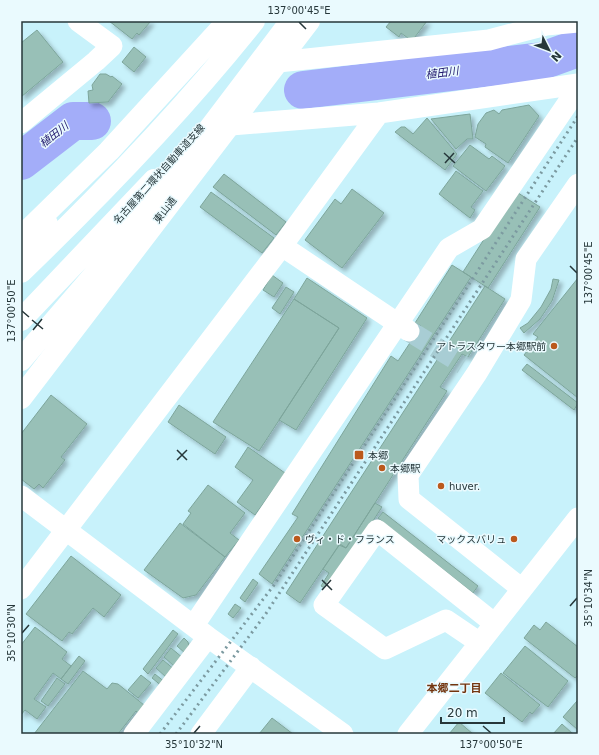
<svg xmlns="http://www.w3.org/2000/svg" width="599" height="755" font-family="'DejaVu Sans','Noto Sans JP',sans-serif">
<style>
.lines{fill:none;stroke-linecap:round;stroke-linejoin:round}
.river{stroke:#a3adf9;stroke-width:38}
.building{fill:#98c0b7;stroke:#7da59b;filter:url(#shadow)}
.minor-tunnel{stroke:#a8cdd4;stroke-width:21;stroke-dasharray:21 10;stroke-linecap:butt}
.minor{stroke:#fff;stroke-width:21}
.major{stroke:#fff;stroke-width:22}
.highway{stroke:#fff;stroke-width:22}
.rail{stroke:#7c9aa0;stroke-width:3;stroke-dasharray:2 4;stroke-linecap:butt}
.ticks{fill:none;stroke:#26373a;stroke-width:1.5}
.poi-dot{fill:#bb591c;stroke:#eafafe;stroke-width:1.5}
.labels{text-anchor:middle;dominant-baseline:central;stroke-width:3;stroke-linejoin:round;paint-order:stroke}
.street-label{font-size:10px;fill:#26373a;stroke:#eafafe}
.poi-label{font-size:10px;fill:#26373a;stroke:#eafafe;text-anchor:start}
.water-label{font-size:11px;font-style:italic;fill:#21196e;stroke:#eafafe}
.neighbourhood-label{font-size:11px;font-weight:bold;fill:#73350f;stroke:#eafafe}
.neatline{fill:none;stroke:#26373a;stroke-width:1.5}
.ticks-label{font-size:10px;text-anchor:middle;fill:#26373a}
</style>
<defs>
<filter id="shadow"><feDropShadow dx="3.5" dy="3.5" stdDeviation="2" flood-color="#0004"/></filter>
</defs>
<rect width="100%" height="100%" fill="#c8f2fb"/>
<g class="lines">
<!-- river -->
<path class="river" d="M 303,90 L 542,61 L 578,48
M 21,161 L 73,121 L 92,121"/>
</g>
<!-- building -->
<path class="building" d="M 109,21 L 151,21 L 139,35 L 137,33 L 132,39 Z
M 391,21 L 427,21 L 412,41 L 401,33 L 399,37 L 386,27 Z
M 37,30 L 63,62 L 21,97 L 21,43 Z
M 134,47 L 146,57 L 134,72 L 122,62 Z
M 100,74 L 106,74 L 111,77 L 112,76 L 122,84 L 108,102 L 89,103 L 88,91 L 93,90 L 92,85 Z
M 529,105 L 539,116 L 508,163 L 485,147 L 486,144 L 475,137 L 478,124 L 486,113 L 494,110 L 499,114 L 502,110 Z
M 470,114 L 473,139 L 467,139 L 456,149 L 431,119 Z
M 427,118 L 457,154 L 445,170 L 395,132 L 401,127 L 405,127 L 413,134 Z
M 470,145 L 489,159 L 492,156 L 505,166 L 486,191 L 453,166 Z
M 456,171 L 483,191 L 471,207 L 475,210 L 470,218 L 439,194 Z
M 224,174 L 286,222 L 276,235 L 213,187 Z
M 352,189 L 384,213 L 342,268 L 305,240 L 335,199 L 341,204 Z
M 515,191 L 540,207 L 488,288 L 463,272 Z
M 211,192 L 274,238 L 262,253 L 200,207 Z
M 452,265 L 471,277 L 272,584 L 259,574 L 298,517 L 292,514 L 391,356 L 398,361 L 421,326 L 415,323 Z
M 272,275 L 283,283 L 274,297 L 263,290 Z
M 307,278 L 367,318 L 296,430 L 279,420 L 339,328 L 294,299 Z
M 578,278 L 578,398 L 524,355 L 538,337 L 533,334 Z
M 553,279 L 559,280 L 552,301 L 540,319 L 524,333 L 520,328 L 528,323 L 541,307 L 551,289 Z
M 485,286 L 505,299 L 468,357 L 462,354 L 440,387 L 447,391 L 346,548 L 339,545 L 300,603 L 286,593 Z
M 286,287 L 294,292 L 280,314 L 272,308 Z
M 294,299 L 339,328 L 259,451 L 213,422 Z
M 527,364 L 578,403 L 574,410 L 522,370 Z
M 51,395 L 87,424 L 61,457 L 65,460 L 43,488 L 39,484 L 34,489 L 21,479 L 21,434 Z
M 179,405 L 226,437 L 215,454 L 168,422 Z
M 248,447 L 285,473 L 255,515 L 237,502 L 253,480 L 235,467 Z
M 208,485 L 245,513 L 230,533 L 239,540 L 225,557 L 183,524 L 191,513 L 188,511 Z
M 375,503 L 382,507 L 328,590 L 321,586 L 329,573 L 323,569 L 340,544 L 346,548 Z
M 383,512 L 478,586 L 473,593 L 378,518 Z
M 180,523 L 225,557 L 196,595 L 183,598 L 144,570 Z
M 71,556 L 121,595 L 104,617 L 93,608 L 72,634 L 69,632 L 62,641 L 26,614 Z
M 253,579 L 258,583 L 245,602 L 240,598 Z
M 235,604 L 241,608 L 233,618 L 228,614 Z
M 546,622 L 578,647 L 578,675 L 575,678 L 524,638 L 534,625 L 540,630 Z
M 35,627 L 67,652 L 62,659 L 71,666 L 61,679 L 53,673 L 34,699 L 46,707 L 37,719 L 25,710 L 21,715 L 21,645 Z
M 173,630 L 178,634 L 148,674 L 143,669 Z
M 184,638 L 188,642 L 190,650 L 186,654 L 177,646 Z
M 525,646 L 568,681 L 548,707 L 503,673 Z
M 171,648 L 183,658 L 175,667 L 164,657 Z
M 79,656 L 85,661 L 68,684 L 61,679 Z
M 163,660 L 175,670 L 167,678 L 156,668 Z
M 83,671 L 107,689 L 112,683 L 118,684 L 144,705 L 138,713 L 136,711 L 118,734 L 34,734 Z
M 501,673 L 540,705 L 532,714 L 530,712 L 522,722 L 485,693 Z
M 155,674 L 166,683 L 163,687 L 152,678 Z
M 141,675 L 151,683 L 138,698 L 128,690 Z
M 57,678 L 65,684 L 48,706 L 41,701 Z
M 577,701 L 578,702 L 578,730 L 563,717 Z
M 272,718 L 293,734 L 259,734 Z
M 459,722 L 473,734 L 449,734 Z
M 562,724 L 573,734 L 553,734 Z"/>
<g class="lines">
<!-- minor-tunnel -->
<path class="minor-tunnel" d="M 409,331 L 463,364"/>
<!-- minor -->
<path class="minor" d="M 278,62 L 489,40 L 546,25 L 578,22
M 21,123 L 96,61 L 112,46 L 78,21
M 231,125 L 379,113 L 578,84
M 282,246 L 409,331
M 21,496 L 208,637 L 343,734
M 21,589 L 282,246 L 379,113
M 522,589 L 409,499 L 408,475 L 477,373 L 521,300 L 526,259 L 578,184
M 194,625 L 449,248 L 482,229 L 578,88
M 480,643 L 446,620 L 385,649 L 324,605 L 377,530 L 495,624
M 134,734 L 208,637
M 201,734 L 251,667
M 408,734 L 578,518"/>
<!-- major -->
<path class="major" d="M 21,253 L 47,224
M 21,398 L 309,21"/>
<!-- highway -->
<path class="highway" d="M 21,237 L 109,151 L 228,21
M 21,272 C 103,193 183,110 254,21
M 21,320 L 154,180
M 21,360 L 107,260 L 157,198 L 291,21"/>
<!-- rail -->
<path class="rail" d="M 160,734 L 274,585 L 578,116
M 176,734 L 265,615 L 578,137"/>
</g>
<!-- ticks -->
<path class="ticks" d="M 299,22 L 306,29M 444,153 L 455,163M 445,163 L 454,153M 570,266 L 577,273M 22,311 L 29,317M 32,320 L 43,329M 33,330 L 42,319M 177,450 L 187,460M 177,460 L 187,450M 322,580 L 332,590M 322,590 L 331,580M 570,606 L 577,598M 22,633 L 29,625M 483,726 L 491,733M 194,733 L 200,726"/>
<!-- markers -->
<g class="poi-dot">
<circle cx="554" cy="346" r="4"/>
<rect x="354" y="450" width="10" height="10" rx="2"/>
<circle cx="382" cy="468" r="4"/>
<circle cx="441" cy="486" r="4"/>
<circle cx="297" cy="539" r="4"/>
<circle cx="514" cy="539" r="4"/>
</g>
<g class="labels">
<!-- street labels -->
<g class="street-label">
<text transform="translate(159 174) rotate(-48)">名古屋第二環状自動車道支線</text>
<text transform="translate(165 210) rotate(-52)">東山通</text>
</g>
<!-- poi labels -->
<g class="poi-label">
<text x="546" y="346" text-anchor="end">アトラスタワー本郷駅前</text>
<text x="368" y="455">本郷</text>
<text x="390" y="468">本郷駅</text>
<text x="449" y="486">huver.</text>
<text x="305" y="539">ヴィ・ド・フランス</text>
<text x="506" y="539" text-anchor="end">マックスバリュ</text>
</g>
<!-- water labels -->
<g class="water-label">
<text transform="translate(442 73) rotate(-7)">植田川</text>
<text transform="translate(54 135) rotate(-38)">植田川</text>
</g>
<!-- neighbourhood labels -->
<g class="neighbourhood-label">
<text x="454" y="688">本郷二丁目</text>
</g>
</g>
<!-- border -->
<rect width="599" height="755" fill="none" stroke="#eafafe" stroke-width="44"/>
<!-- north arrow -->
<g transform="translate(549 50) rotate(132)" stroke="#eafafe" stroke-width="3" paint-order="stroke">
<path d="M0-3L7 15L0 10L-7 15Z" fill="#26373a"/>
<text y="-6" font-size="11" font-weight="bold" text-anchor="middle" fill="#26373a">N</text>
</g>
<!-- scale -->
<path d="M441 717v6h63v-6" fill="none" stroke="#26373a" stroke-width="2"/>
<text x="447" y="717" font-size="12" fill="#26373a" stroke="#eafafe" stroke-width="3" paint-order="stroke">20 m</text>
<rect x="22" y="22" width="555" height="711" class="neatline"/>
<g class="ticks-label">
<text x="299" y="14">137°00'45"E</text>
<text transform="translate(588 273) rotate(-90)" y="4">137°00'45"E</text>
<text transform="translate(11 311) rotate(-90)" y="4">137°00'50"E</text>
<text transform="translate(588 598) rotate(-90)" y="4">35°10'34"N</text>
<text transform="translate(11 633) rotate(-90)" y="4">35°10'30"N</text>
<text x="194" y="748">35°10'32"N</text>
<text x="491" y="748">137°00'50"E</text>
</g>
</svg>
